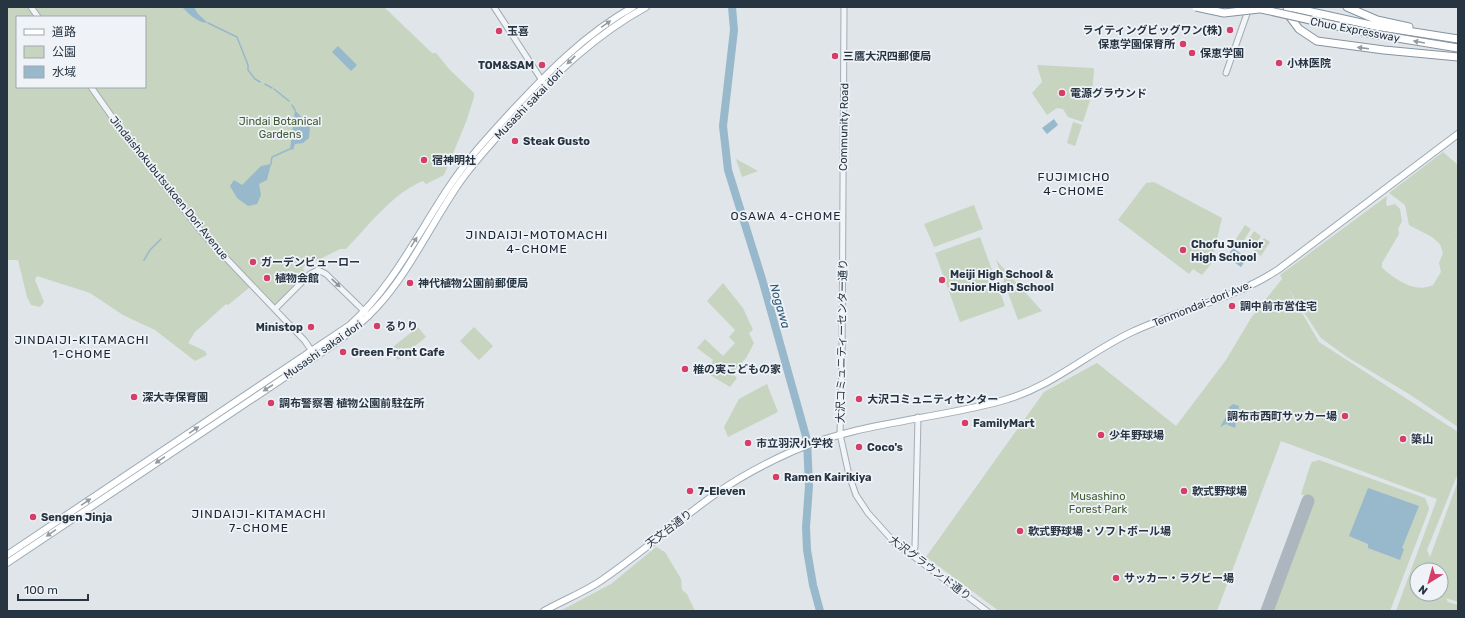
<svg xmlns="http://www.w3.org/2000/svg" width="1465" height="618" font-family="Rubik,'Noto Sans JP',sans-serif">
<style>
.green{fill:#c7d4c0;fill-rule:evenodd}
.water{fill:#98b8cc}
.lines{fill:none;stroke-linecap:round;stroke-linejoin:round}
.stream{stroke:#98b8cc;stroke-width:1.5}
.river{stroke:#98b8cc;stroke-width:8}
.taxiway{stroke:#acb6be;stroke-width:13}
.minor-casing{stroke:#a4acb4;stroke-width:7}
.major-casing{stroke:#9eaab6;stroke-width:8}
.highway-casing{stroke:#8694a1;stroke-width:9}
.minor{stroke:#f2f5f7;stroke-width:5}
.major{stroke:#fff;stroke-width:6}
.highway{stroke:#fff;stroke-width:7}
.highway-bridge-casing{stroke:#8694a1;stroke-width:9;stroke-linecap:butt}
.highway-bridge{stroke:#fff;stroke-width:7}
.oneway{fill:#939aa0}
.oneway2{fill:#8c949c}
.poi-dot{fill:#d63d67;stroke:#eff3f7;stroke-width:1.5}
.labels{text-anchor:middle;dominant-baseline:central;stroke-width:3.5;stroke-linejoin:round;paint-order:stroke}
.poi-label{font-size:11px;font-weight:bold;fill:#273442;stroke:#eff3f7;text-anchor:start}
.street-label{font-size:11px;fill:#273442;stroke:#eff3f7}
.park-label{font-size:11px;fill:#415e34;stroke:#eff3f7}
.neighbourhood-label{font-size:12px;letter-spacing:1px;fill:#192532;stroke:#eff3f7}
.water-label{font-size:12px;font-style:italic;fill:#2f5978;stroke:#eff3f7}
</style>
<rect width="100%" height="100%" fill="#dfe5e9"/>
<!-- green -->
<path class="green" d="M 7,7 L 384,7 L 432,53 L 436,53 L 449,69 L 474,93 L 474,97 L 466,122 L 444,175 L 426,184 L 423,181 C 394,192 368,226 346,249 L 340,249 L 318,260 L 309,261 L 303,268 L 305,273 L 275,307 L 258,288 L 250,287 L 228,305 L 226,304 L 195,332 L 188,343 L 205,351 L 207,355 L 195,361 L 155,330 L 123,315 L 90,293 L 37,276 L 35,280 L 44,302 L 40,307 L 31,305 L 27,297 L 18,260 L 7,260 ZM 17,17 L 145,17 L 145,87 L 17,87 Z
M 1037,65 L 1093,68 L 1094,70 L 1092,94 L 1083,122 L 1068,117 L 1063,109 L 1057,108 L 1047,115 L 1032,93 L 1042,82 Z
M 1073,122 L 1082,125 L 1075,146 L 1067,143 Z
M 1443,152 L 1458,165 L 1457,242 L 1401,200 L 1458,243 L 1458,427 L 1409,394 L 1347,357 L 1321,338 L 1287,287 L 1319,342 L 1458,432 L 1458,473 L 1427,550 L 1430,557 L 1458,481 L 1458,602 L 1446,598 L 1448,602 L 1458,605 L 1458,611 L 1396,611 L 1437,499 L 1281,441 L 1217,611 L 999,611 L 926,557 L 1044,392 L 1097,363 L 1176,426 L 1226,360 L 1251,318 L 1282,279 L 1280,275 L 1387,196 L 1386,204 L 1387,206 L 1395,204 L 1400,209 L 1402,221 L 1398,229 L 1399,234 L 1382,263 L 1382,268 C 1395,279 1415,294 1433,285 L 1441,272 L 1439,263 L 1443,253 L 1440,244 L 1432,237 L 1409,225 L 1405,205 L 1389,193 ZM 1417,570 L 1441,570 L 1441,594 L 1417,594 Z
M 736,159 L 758,171 L 742,177 Z
M 1154,182 L 1222,218 L 1211,264 L 1202,275 L 1193,269 L 1189,274 L 1118,220 L 1146,183 Z
M 974,205 L 983,229 L 934,247 L 924,224 Z
M 1245,225 L 1251,229 L 1242,243 L 1236,239 Z
M 1254,231 L 1261,236 L 1252,249 L 1245,245 Z
M 980,237 L 1005,306 L 960,322 L 935,253 Z
M 1264,238 L 1270,242 L 1261,256 L 1254,251 Z
M 996,260 L 1042,311 L 1018,320 Z
M 723,283 L 743,308 L 753,330 L 749,333 L 754,343 L 746,358 L 732,373 L 737,378 L 730,387 L 707,373 L 713,360 L 697,348 L 705,339 L 723,356 L 735,343 L 729,337 L 735,330 L 707,301 Z
M 418,327 L 426,337 L 398,360 L 389,350 Z
M 474,327 L 493,346 L 479,360 L 460,341 Z
M 767,384 L 778,412 L 728,437 L 724,427 L 739,399 Z
M 1319,460 L 1425,498 L 1429,508 L 1428,512 L 1390,611 L 1272,611 L 1313,500 L 1301,494 L 1310,466 L 1312,462 Z
M 656,547 L 665,552 L 681,579 L 682,590 L 687,594 L 695,611 L 560,611 L 611,584 Z"/>
<!-- water -->
<path class="water" d="M 194,7 L 198,14 L 208,23 C 198,23 189,14 183,8 Z
M 338,46 L 357,65 L 351,71 L 332,52 Z
M 295,110 L 310,127 L 309,138 L 303,143 L 295,144 L 293,150 L 290,149 Z
M 1054,119 L 1058,125 L 1047,134 L 1042,128 Z
M 271,164 L 267,180 L 259,184 L 261,195 L 257,204 L 248,206 L 237,198 L 230,186 L 234,180 L 242,185 L 261,166 Z
M 1233,248 L 1247,258 L 1241,267 L 1227,257 Z
M 1233,404 L 1239,406 L 1235,428 L 1226,424 L 1220,427 L 1230,410 L 1229,407 Z
M 1368,488 L 1419,506 L 1402,548 L 1404,549 L 1400,560 L 1368,548 L 1368,544 L 1349,536 Z"/>
<g class="lines">
<!-- stream -->
<path class="stream" d="M 208,23 L 237,37 L 248,65 L 248,70 L 255,79 L 260,82
M 265,84 L 272,88
M 274,89 L 289,101
M 292,105 L 295,110
M 271,164 L 272,157 L 290,149
M 144,260 L 150,250 L 161,239"/>
<!-- river -->
<path class="river" d="M 732,7 L 734,30 L 723,126 L 728,170 L 762,279 L 807,440 L 809,486 L 806,527 L 807,550 L 813,585 L 820,611"/>
<!-- taxiway -->
<path class="taxiway" d="M 1267,611 L 1308,501"/>
<defs>
<path id="minor" d="M 31,7 L 38,17
M 494,7 L 543,82
M 844,7 L 842,366 L 840,434 L 849,475 L 856,495 L 868,513 L 894,542 L 987,611
M 1226,73 L 1249,8
M 91,87 L 127,138 L 205,236 L 305,341 L 315,356
M 275,309 L 310,274 L 318,270 L 326,274 L 369,316
M 911,554 L 915,547 L 918,417"/>
<path id="major" d="M 7,555 L 350,325 C 392,287 416,237 447,190 C 465,162 487,138 510,113 C 547,73 585,34 633,7
M 7,563 L 330,347 C 347,335 362,323 376,308 C 409,273 432,222 460,182 C 477,158 497,137 517,115 C 556,73 595,35 646,7
M 544,611 C 562,601 582,593 599,582 C 639,555 675,523 714,495 C 738,478 766,463 793,451 C 860,422 932,420 1001,401 C 1051,388 1087,353 1132,332 C 1181,309 1234,299 1279,269 L 1458,134"/>
<path id="highway" d="M 1287,7 L 1290,17 L 1299,29 L 1317,41 L 1384,50 L 1458,57
M 1289,7 L 1375,26 L 1458,39
M 1347,7 L 1377,20 L 1409,27"/>
</defs>
<!-- minor casing -->
<use href="#minor" class="minor-casing"/>
<!-- major casing -->
<use href="#major" class="major-casing"/>
<!-- highway casing -->
<use href="#highway" class="highway-casing"/>
<!-- minor -->
<use href="#minor" class="minor"/>
<!-- major -->
<use href="#major" class="major"/>
<!-- highway -->
<use href="#highway" class="highway"/>
<defs>
<path id="highway-bridge" d="M 1196,7 L 1224,13 L 1259,9
M 1252,7 L 1373,34 L 1458,48"/>
</defs>
<!-- highway-bridge casing -->
<use href="#highway-bridge" class="highway-bridge-casing"/>
<!-- highway-bridge -->
<use href="#highway-bridge" class="highway-bridge"/>
</g>
<!-- one-way arrows -->
<defs><path id="oneway-solid" d="M-6-.8H1V-3.2L6.5 0L1 3.2V.8H-6Z"/></defs>
<g class="oneway">
<use href="#oneway-solid" transform="translate(606 24) rotate(-35)"/>
<use href="#oneway-solid" transform="translate(1419 42) rotate(-170)"/>
<use href="#oneway-solid" transform="translate(1363 48) rotate(-173)"/>
<use href="#oneway-solid" transform="translate(571 60) rotate(136)"/>
<use href="#oneway-solid" transform="translate(414 242) rotate(-58)"/>
<use href="#oneway-solid" transform="translate(268 388) rotate(147)"/>
<use href="#oneway-solid" transform="translate(194 430) rotate(-34)"/>
<use href="#oneway-solid" transform="translate(160 460) rotate(146)"/>
<use href="#oneway-solid" transform="translate(86 502) rotate(-34)"/>
<use href="#oneway-solid" transform="translate(51 533) rotate(146)"/>
</g>
<use class="oneway2" href="#oneway-solid" transform="translate(336 283) rotate(44)"/>
<!-- markers -->
<g class="poi-dot">
<circle cx="1230" cy="30" r="4"/>
<circle cx="499" cy="31" r="4"/>
<circle cx="1183" cy="44" r="4"/>
<circle cx="1192" cy="53" r="4"/>
<circle cx="835" cy="56" r="4"/>
<circle cx="1279" cy="63" r="4"/>
<circle cx="542" cy="65" r="4"/>
<circle cx="1062" cy="93" r="4"/>
<circle cx="515" cy="141" r="4"/>
<circle cx="424" cy="160" r="4"/>
<circle cx="1183" cy="250" r="4"/>
<circle cx="253" cy="262" r="4"/>
<circle cx="267" cy="278" r="4"/>
<circle cx="942" cy="280" r="4"/>
<circle cx="410" cy="283" r="4"/>
<circle cx="1232" cy="306" r="4"/>
<circle cx="377" cy="326" r="4"/>
<circle cx="311" cy="327" r="4"/>
<circle cx="343" cy="352" r="4"/>
<circle cx="685" cy="369" r="4"/>
<circle cx="134" cy="397" r="4"/>
<circle cx="859" cy="399" r="4"/>
<circle cx="271" cy="403" r="4"/>
<circle cx="1345" cy="416" r="4"/>
<circle cx="965" cy="423" r="4"/>
<circle cx="1101" cy="435" r="4"/>
<circle cx="1403" cy="439" r="4"/>
<circle cx="748" cy="443" r="4"/>
<circle cx="859" cy="447" r="4"/>
<circle cx="776" cy="477" r="4"/>
<circle cx="690" cy="491" r="4"/>
<circle cx="1184" cy="491" r="4"/>
<circle cx="33" cy="517" r="4"/>
<circle cx="1020" cy="531" r="4"/>
<circle cx="1116" cy="578" r="4"/>
</g>
<g class="labels">
<!-- poi labels -->
<g class="poi-label">
<text x="1222" y="30" text-anchor="end">ライティングビッグワン(株)</text>
<text x="507" y="31">玉喜</text>
<text x="1175" y="44" text-anchor="end">保恵学園保育所</text>
<text x="1200" y="53">保恵学園</text>
<text x="843" y="56">三鷹大沢四郵便局</text>
<text x="1287" y="63">小林医院</text>
<text x="534" y="65" text-anchor="end">TOM&amp;SAM</text>
<text x="1070" y="93">電源グラウンド</text>
<text x="523" y="141">Steak Gusto</text>
<text x="432" y="160">宿神明社</text>
<text x="1191" y="244">Chofu Junior<tspan x="1191" dy="13">High School</tspan></text>
<text x="261" y="262">ガーデンビューロー</text>
<text x="950" y="274">Meiji High School &amp;<tspan x="950" dy="13">Junior High School</tspan></text>
<text x="275" y="278">植物会館</text>
<text x="418" y="283">神代植物公園前郵便局</text>
<text x="1240" y="306">調中前市営住宅</text>
<text x="385" y="326">るりり</text>
<text x="303" y="327" text-anchor="end">Ministop</text>
<text x="351" y="352">Green Front Cafe</text>
<text x="693" y="369">椎の実こどもの家</text>
<text x="142" y="397">深大寺保育園</text>
<text x="867" y="399">大沢コミュニティセンター</text>
<text x="279" y="403">調布警察署 植物公園前駐在所</text>
<text x="1337" y="416" text-anchor="end">調布市西町サッカー場</text>
<text x="973" y="423">FamilyMart</text>
<text x="1109" y="435">少年野球場</text>
<text x="1411" y="439">築山</text>
<text x="756" y="443">市立羽沢小学校</text>
<text x="867" y="447">Coco's</text>
<text x="784" y="477">Ramen Kairikiya</text>
<text x="698" y="491">7-Eleven</text>
<text x="1192" y="491">軟式野球場</text>
<text x="41" y="517">Sengen Jinja</text>
<text x="1028" y="531">軟式野球場・ソフトボール場</text>
<text x="1124" y="578">サッカー・ラグビー場</text>
</g>
<!-- street labels -->
<g class="street-label">
<text transform="translate(1355 30) rotate(11)">Chuo Expressway</text>
<text transform="translate(529 104) rotate(-46)">Musashi sakai dori</text>
<text transform="translate(844 127) rotate(-89)">Community Road</text>
<text transform="translate(169 188) rotate(51)">Jindaishokubutsukoen Dori Avenue</text>
<text transform="translate(1202 304) rotate(-22)">Tenmondai-dori Ave.</text>
<text transform="translate(842 341) rotate(-89)">大沢コミュニティーセンター通り</text>
<text transform="translate(323 350) rotate(-35)">Musashi sakai dori</text>
<text transform="translate(669 529) rotate(-37)">天文台通り</text>
<text transform="translate(930 568) rotate(37)">大沢グラウンド通り</text>
</g>
<!-- park labels -->
<g class="park-label">
<text x="280" y="121">Jindai Botanical<tspan x="280" dy="13">Gardens</tspan></text>
<text x="1098" y="496">Musashino<tspan x="1098" dy="13">Forest Park</tspan></text>
</g>
<!-- neighbourhood labels -->
<g class="neighbourhood-label">
<text x="1074" y="177">FUJIMICHO<tspan x="1074" dy="14">4-CHOME</tspan></text>
<text x="786" y="216">OSAWA 4-CHOME</text>
<text x="537" y="235">JINDAIJI-MOTOMACHI<tspan x="537" dy="14">4-CHOME</tspan></text>
<text x="82" y="340">JINDAIJI-KITAMACHI<tspan x="82" dy="14">1-CHOME</tspan></text>
<text x="259" y="514">JINDAIJI-KITAMACHI<tspan x="259" dy="14">7-CHOME</tspan></text>
</g>
<!-- water labels -->
<g class="water-label">
<text transform="translate(780 306) rotate(74)">Nogawa</text>
</g>
</g>
<!-- border -->
<rect width="1465" height="618" fill="none" stroke="#273442" stroke-width="16"/>
<!-- legend -->
<rect x="16" y="16" width="130" height="72" fill="#eff3f7" stroke="#9fa7af"/>
<rect x="24" y="29" width="20" height="6" fill="#ffffff" stroke="#9fa7af"/>
<text x="52" y="36" font-size="12" fill="#273442">道路</text>
<rect x="24" y="46" width="20" height="12" fill="#c7d4c0" stroke="#9fa7af"/>
<text x="52" y="56" font-size="12" fill="#273442">公園</text>
<rect x="24" y="66" width="20" height="12" fill="#98b8cc" stroke="#9fa7af"/>
<text x="52" y="76" font-size="12" fill="#273442">水域</text>
<!-- north arrow -->
<g transform="translate(1429 582) rotate(217)"><circle r="19" fill="#eff3f7" stroke="#9fa7af"/>
<path d="M0-3L7 15L0 10L-7 15Z" fill="#d63d67"/>
<text y="-6" font-size="11" font-weight="bold" text-anchor="middle" fill="#273442">N</text>
</g>
<!-- scale -->
<path d="M18 594v6h70v-6" fill="none" stroke="#273442" stroke-width="2"/>
<text x="24" y="594" font-size="12" fill="#273442" stroke="#eff3f7" stroke-width="3" paint-order="stroke">100 m</text>
</svg>
